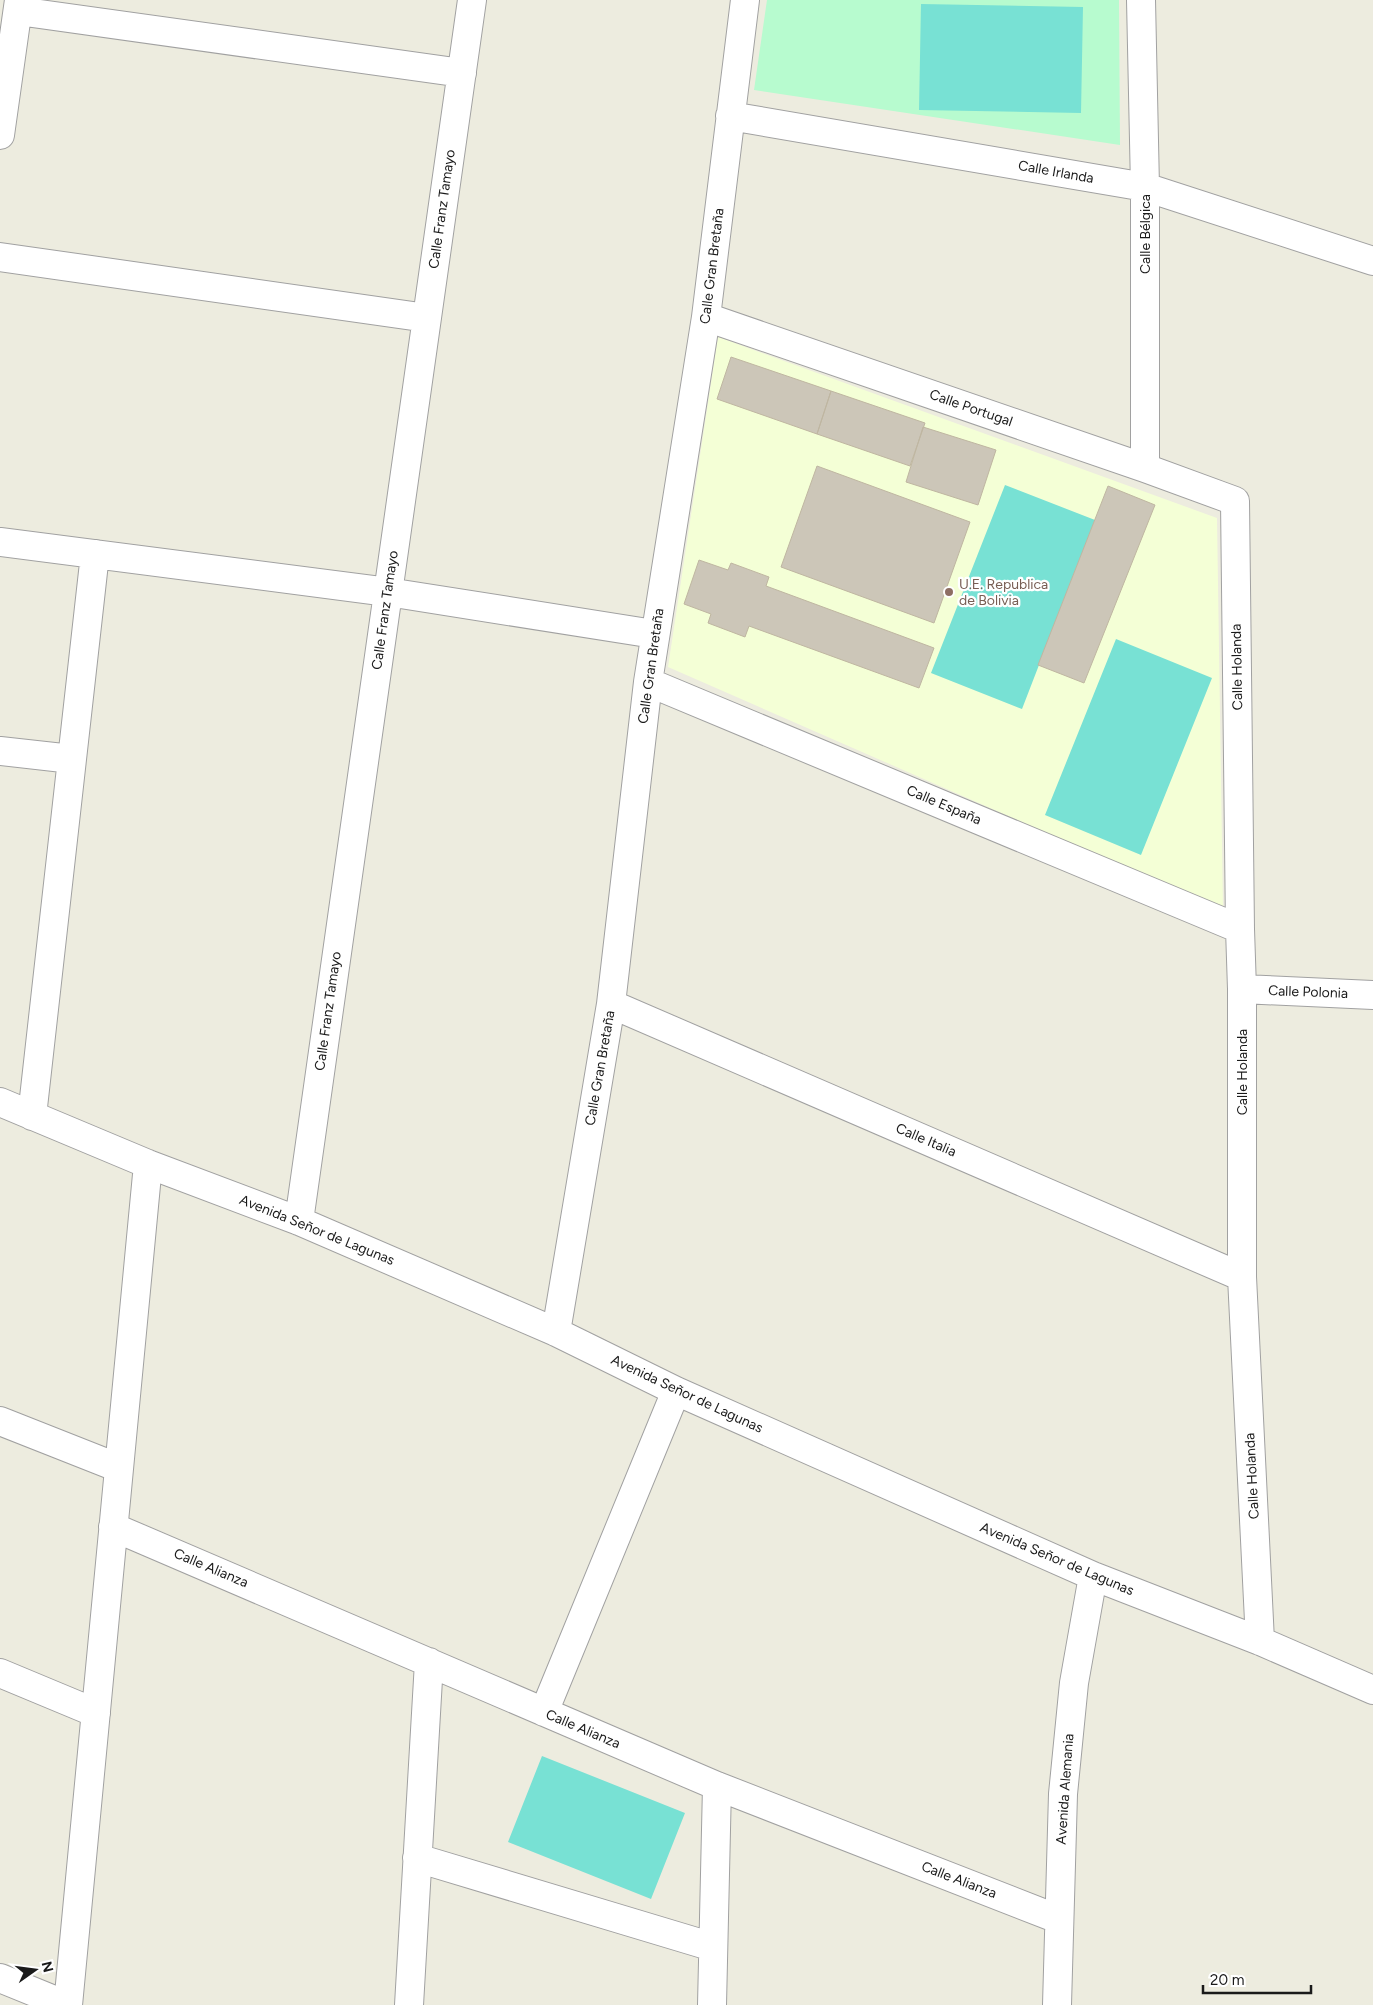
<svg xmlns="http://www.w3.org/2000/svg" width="1373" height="2005" font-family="Figtree,sans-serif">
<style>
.education{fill:#f4ffd6}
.park{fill:#b7fbcf}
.pitch{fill:#78e1d4}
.building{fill:#ccc6b8;stroke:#bfb6a1}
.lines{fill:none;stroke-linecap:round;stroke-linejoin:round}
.minor-casing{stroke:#a1a1a1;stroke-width:30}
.minor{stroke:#fff;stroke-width:28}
.education-dot{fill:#8d6e63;stroke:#fff;stroke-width:2}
.labels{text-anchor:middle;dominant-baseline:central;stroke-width:4.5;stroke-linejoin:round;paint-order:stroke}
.street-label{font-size:14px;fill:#1a1a1a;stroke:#fff}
.education-label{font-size:14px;fill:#785e54;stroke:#fff;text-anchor:start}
</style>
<rect width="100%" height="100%" fill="#edecdf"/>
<!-- education -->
<path class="education" d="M 718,337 L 1217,518 L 1223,910 L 668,667 Z"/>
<!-- park -->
<path class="park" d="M 767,0 L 1119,0 L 1120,145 L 754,90 Z"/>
<!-- pitch -->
<path class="pitch" d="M 921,4 L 1083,7 L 1081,113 L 919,110 Z
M 1005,485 L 1095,520 L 1022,709 L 931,673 Z
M 1116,639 L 1212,678 L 1141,855 L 1045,815 Z
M 542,1756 L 685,1813 L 651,1899 L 508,1842 Z"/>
<!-- building -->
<path class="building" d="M 731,357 L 831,391 L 817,434 L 717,399 Z
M 831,391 L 925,423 L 910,466 L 817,434 Z
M 923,427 L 996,450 L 978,505 L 906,482 Z
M 817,466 L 970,522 L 934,623 L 781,567 Z
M 1108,486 L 1155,505 L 1084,683 L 1038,665 Z
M 699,560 L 728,570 L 731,563 L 769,577 L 766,586 L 934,648 L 919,688 L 749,626 L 745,637 L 708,623 L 711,614 L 684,604 Z"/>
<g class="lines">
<defs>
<path id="minor" d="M 1141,0 L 1145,187 L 1145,468
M 18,11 L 462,73
M 730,116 L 1145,187 L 1373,261
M 0,135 L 19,0
M 0,257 L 427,318
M 706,317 L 1145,468 L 1235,501 L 1240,929 L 1242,989 L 1242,1277 L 1260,1641
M 0,542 L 388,592 L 654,634
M 648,682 L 1240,929
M 0,751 L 72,759
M 1242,989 L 1373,995
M 611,1004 L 1242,1277
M 0,1102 L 148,1164 L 299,1221 L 556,1332 L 676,1391 L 1093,1576 L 1260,1641 L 1373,1690
M 32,1116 L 95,554
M 299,1221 L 472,0
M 556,1332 L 611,1004 L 648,682 L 706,317 L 745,0
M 0,1421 L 119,1468
M 113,1527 L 717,1786 L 1058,1919
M 0,1673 L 96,1713
M 544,1712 L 676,1391
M 417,1858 L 713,1947
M 0,1978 L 66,2005
M 68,2005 L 148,1164
M 409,2005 L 429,1662
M 712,2005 L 717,1786
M 1057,2005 L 1063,1794 L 1074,1683 L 1093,1576"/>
</defs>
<!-- minor casing -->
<use href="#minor" class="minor-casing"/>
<!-- minor -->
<use href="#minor" class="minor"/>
</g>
<!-- markers -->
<circle class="education-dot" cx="949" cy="592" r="5"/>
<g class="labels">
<!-- street labels -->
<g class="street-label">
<text transform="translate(1056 172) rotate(10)">Calle Irlanda</text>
<text transform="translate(442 209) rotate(-82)">Calle Franz Tamayo</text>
<text transform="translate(1145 234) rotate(-90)">Calle Bélgica</text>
<text transform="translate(712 266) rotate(-83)">Calle Gran Bretaña</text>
<text transform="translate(971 408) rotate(19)">Calle Portugal</text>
<text transform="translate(385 610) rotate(-82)">Calle Franz Tamayo</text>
<text transform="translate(651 666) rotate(-82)">Calle Gran Bretaña</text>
<text transform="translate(1237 667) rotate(-91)">Calle Holanda</text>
<text transform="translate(944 805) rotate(23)">Calle España</text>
<text transform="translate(1308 992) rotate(2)">Calle Polonia</text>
<text transform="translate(328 1011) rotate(-82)">Calle Franz Tamayo</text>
<text transform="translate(600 1068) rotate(-80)">Calle Gran Bretaña</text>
<text transform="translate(1242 1072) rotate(-90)">Calle Holanda</text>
<text transform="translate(926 1140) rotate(23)">Calle Italia</text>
<text transform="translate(317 1230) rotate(22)">Avenida Señor de Lagunas</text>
<text transform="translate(687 1394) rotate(25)">Avenida Señor de Lagunas</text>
<text transform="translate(1252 1476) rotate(-93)">Calle Holanda</text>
<text transform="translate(1057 1559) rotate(23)">Avenida Señor de Lagunas</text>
<text transform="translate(211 1568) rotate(23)">Calle Alianza</text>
<text transform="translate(583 1729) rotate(23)">Calle Alianza</text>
<text transform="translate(1065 1789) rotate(-86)">Avenida Alemania</text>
<text transform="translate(959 1880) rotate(21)">Calle Alianza</text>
</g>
<!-- education labels -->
<g class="education-label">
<text x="959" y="584">U.E. Republica<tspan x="959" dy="16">de Bolivia</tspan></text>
</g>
</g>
<!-- north arrow -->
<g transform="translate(35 1970) rotate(76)" stroke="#ffffff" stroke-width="4" paint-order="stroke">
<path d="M0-4L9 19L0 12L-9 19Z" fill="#1a1a1a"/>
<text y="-8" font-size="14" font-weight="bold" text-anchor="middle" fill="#1a1a1a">N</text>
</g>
<!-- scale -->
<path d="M1203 1985v8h108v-8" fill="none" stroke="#1a1a1a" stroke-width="2.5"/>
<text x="1210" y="1985" font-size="15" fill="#1a1a1a" stroke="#ffffff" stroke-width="4" paint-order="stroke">20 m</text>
</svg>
